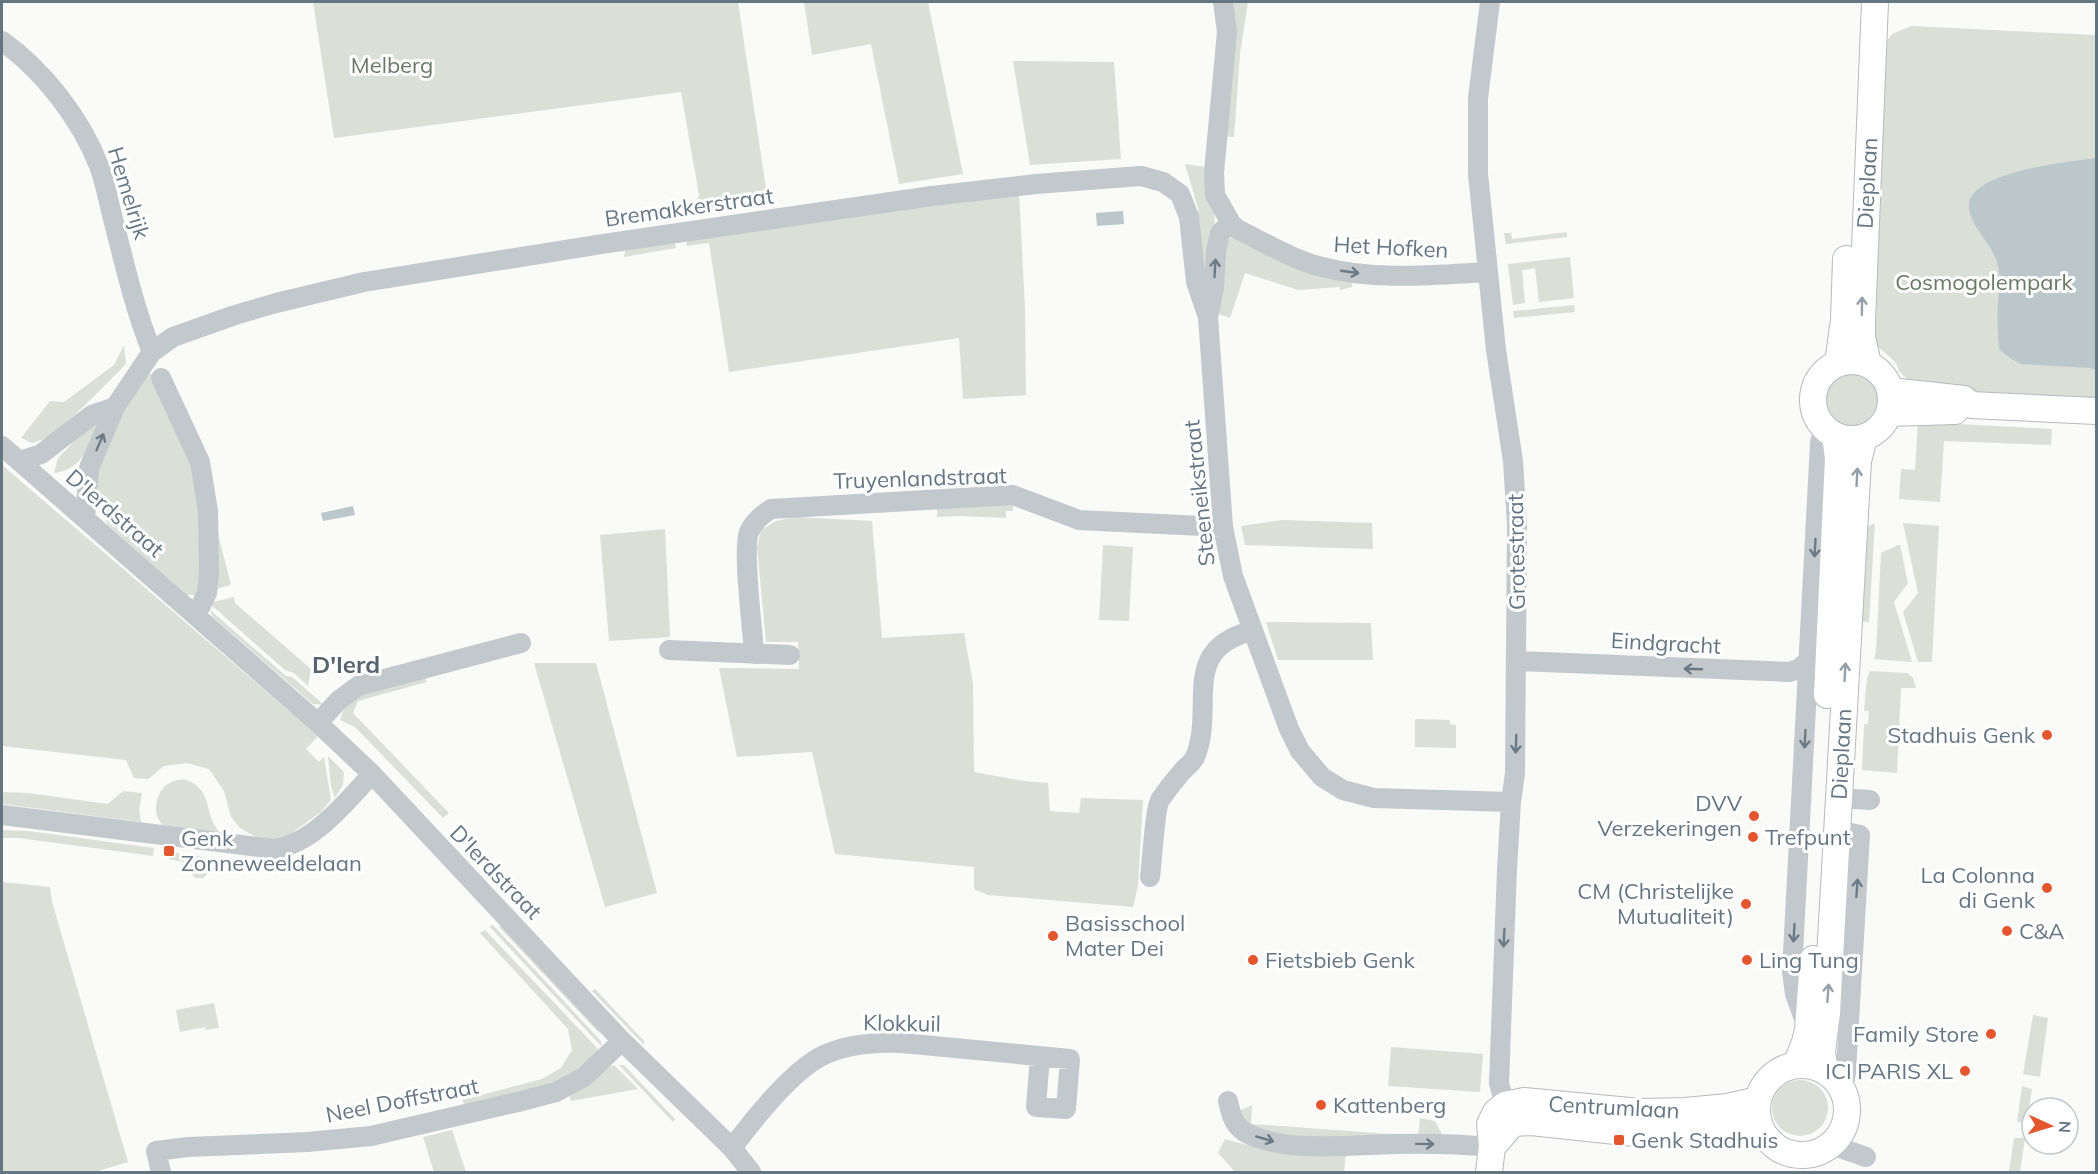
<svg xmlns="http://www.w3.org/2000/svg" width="2098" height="1174" font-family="Mulish,sans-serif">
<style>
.green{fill:#dadfd7}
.water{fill:#bbc7cb}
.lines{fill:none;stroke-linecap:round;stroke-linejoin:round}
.major-casing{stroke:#b5babe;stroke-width:28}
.minor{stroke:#c3c8cc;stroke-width:20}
.major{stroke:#fff;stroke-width:26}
.oneway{stroke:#6a7a87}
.oneway2{stroke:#939fa8}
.poi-dot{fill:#e4572e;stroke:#fff;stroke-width:2}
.labels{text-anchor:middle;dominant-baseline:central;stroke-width:6;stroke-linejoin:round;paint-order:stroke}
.park-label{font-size:22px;fill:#687a64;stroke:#fff}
.street-label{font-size:22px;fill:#657683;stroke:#fff}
.poi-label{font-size:22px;fill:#657683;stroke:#fff;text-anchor:start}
.neighbourhood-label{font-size:24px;font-weight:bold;fill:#57646e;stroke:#fff}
</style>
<rect width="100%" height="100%" fill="#fafaf8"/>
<!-- green -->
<path class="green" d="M 313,2 L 738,2 L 768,202 L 691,216 L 699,195 L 681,92 L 334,138 Z
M 804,2 L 928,2 L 963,174 L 899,184 L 871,44 L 812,55 Z
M 1230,2 L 1248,2 L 1240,54 L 1234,137 L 1222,136 Z
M 1911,26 L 2096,35 L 2096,401 L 1922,389 L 1922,382 L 1907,379 L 1899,371 C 1897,358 1883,354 1876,344 C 1874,340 1872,333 1871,329 L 1886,42 L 1892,34 Z
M 1013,61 L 1114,62 L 1121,159 L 1030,165 Z
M 1185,164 L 1205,167 L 1214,205 L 1215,229 L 1210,276 L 1202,278 L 1198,208 Z
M 1019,193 L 1025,308 L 1026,395 L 963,399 L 959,338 L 729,372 L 709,243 L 687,246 L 686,243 L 690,239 Z
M 1567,232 L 1567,237 L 1506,244 L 1504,233 L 1511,233 L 1512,239 Z
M 1233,236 L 1351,276 L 1352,287 L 1340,290 L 1340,287 L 1298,290 L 1245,273 L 1230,318 L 1219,314 C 1220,292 1214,249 1233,236 Z
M 672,242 L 675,244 L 676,248 L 624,257 L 626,248 Z
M 1570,257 L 1574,298 L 1539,302 L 1535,268 L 1522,270 L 1525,303 L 1513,305 L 1508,264 Z
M 1574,305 L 1575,312 L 1514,318 L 1513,311 Z
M 124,345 L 126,364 L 55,435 L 32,443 L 21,438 L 50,401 L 64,402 L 114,365 Z
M1822 400a28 28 0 1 1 56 0a28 28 0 1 1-56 0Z
M 147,373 L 155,375 L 196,464 L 205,538 L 198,595 L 187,595 L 108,525 C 102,513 96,500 95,486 C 93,458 132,397 147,373 Z
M 1918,422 L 2052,429 L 2051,445 L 1944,441 L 1940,502 L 1899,499 L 1901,469 L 1915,470 Z
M 92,423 L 99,423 C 89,446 82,470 54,473 L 58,458 Z
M 2,465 L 318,736 L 306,749 L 319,762 L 324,757 L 331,800 L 321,812 L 285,838 L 273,841 L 258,838 L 240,828 L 231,817 L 224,791 L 209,769 L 187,763 L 164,766 L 148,779 L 134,778 L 126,760 L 2,746 Z
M 1010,502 L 1013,506 L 1013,511 L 1006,511 L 1006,518 L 958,516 L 937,517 L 937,507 Z
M 795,517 L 872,521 L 882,638 L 964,633 L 973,683 L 974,772 L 1024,781 L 1048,783 L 1050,811 L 1079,813 L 1081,798 L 1143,800 L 1138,886 L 1133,907 L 988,895 L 974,889 L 974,867 L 835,854 L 812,752 L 737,757 L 719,668 L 799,669 L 798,642 L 766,642 L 757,547 L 761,530 L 776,521 Z
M 214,518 L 231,585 L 212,590 Z
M 1283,520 L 1372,523 L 1373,549 L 1245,545 L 1241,526 Z
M 1875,523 L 1869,622 L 1853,621 L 1864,528 Z
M 1903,523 L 1939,526 L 1932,662 L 1918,662 L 1903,612 L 1918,593 Z
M 665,529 L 670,637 L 609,641 L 600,535 Z
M 1103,545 L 1133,547 L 1129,621 L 1099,620 Z
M 1898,545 L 1900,545 L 1908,583 L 1894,602 L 1912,662 L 1874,659 L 1876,651 L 1881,553 Z
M 234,597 L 235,603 L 311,669 L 308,686 L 294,673 L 285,670 L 209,603 Z
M 209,609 L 286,676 L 292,677 L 324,705 L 313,704 L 213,617 Z
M 1266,622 L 1371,623 L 1373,660 L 1278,660 Z
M 534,663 L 596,663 L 657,893 L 605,907 Z
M 1870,671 L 1907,673 L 1913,678 L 1916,688 L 1901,688 L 1897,773 L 1862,770 L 1864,724 L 1868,724 L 1869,711 L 1864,711 L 1867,678 Z
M 424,675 L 427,682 L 358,701 L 353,713 L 449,813 L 443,818 L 355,727 L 340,720 L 346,703 L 352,697 Z
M 1415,719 L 1450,720 L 1450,724 L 1456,725 L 1456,748 L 1415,747 Z
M 328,756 L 344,772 L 343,785 L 335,798 L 331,786 Z
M 184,779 C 215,790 202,812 220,833 L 163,825 C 151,815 155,790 170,783 C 174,780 180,780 184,779 Z
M 123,791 L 142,793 L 139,810 L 141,822 L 2,804 L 2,792 L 28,793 L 108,804 Z
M 2,830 L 28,831 L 154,848 L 153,856 L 19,838 L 2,838 Z
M 170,852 L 210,858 C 213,867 211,872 203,878 L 195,878 L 183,862 L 169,859 Z
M 2,882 L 50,887 L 52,902 L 128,1162 L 95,1172 L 2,1172 Z
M 493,925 L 601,1041 L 601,1046 L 489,926 Z
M 498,926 L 505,928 L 594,1023 L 600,1034 Z
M 485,930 L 599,1050 L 597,1055 L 569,1077 L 557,1083 L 465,1106 L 462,1100 L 542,1079 L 561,1068 L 572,1050 L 568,1029 L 480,933 Z
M 595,989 L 645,1042 L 643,1044 L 592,991 Z
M 214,1003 L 219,1028 L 206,1030 L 205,1027 L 180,1032 L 176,1010 Z
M 2033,1015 L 2048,1018 L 2040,1077 L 2023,1074 Z
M 1391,1047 L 1483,1054 L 1480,1092 L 1388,1086 Z
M 614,1065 L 638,1089 L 571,1101 L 569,1094 L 604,1069 Z
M 619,1065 L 624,1065 L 675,1119 L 673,1122 Z
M1772 1108a28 28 0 1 1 56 0a28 28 0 1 1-56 0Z
M 2022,1086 L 2032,1089 L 2027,1123 L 2017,1122 Z
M 1252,1105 L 1251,1124 L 1418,1136 L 1420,1118 L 1435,1121 L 1443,1136 L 1436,1139 L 1274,1137 L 1241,1122 L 1239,1111 Z
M 452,1130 L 466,1172 L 434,1172 L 423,1137 Z
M 2014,1138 L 2025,1138 L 2020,1172 L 2009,1172 Z
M 1225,1139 C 1264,1151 1305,1155 1346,1154 L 1344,1172 L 1235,1172 L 1218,1153 Z"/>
<!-- water -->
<path class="water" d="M 2096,158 L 2096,370 L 2091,368 L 2021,364 L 2010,358 L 1999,349 C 1998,333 1997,319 1998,303 C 1999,291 2001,278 1998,266 C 1994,245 1973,231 1969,209 C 1963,171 2071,162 2096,158 Z
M 1123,211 L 1124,224 L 1097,226 L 1096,213 Z
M 353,506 L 355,515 L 323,521 L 321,513 Z"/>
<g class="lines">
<defs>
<path id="major" d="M1813 400a39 39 0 1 1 78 0a39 39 0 1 1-78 0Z
M 1838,363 L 1844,320 L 1846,259
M 1868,364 L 1862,337 L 1862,321 L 1875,2
M 1890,391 L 1964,399 L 1971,405 L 2096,411
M 1889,413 L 1955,411
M 1827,695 L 1838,458 L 1835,435
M 1796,1065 L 1805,1042 L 1808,1030 L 1813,959
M1757 1110a45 45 0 1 1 90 0a45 45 0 1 1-90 0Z
M 1825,1071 L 1822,1052 L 1827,1013 L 1829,975 L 1858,461 L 1864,437
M 1492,1147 L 1513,1123 L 1531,1122 L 1644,1134 L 1694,1133 L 1759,1125
M 1489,1172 L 1492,1147 L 1490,1124 L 1496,1112 L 1505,1105 L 1524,1101 L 1640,1112 L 1685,1111 L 1728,1107 L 1758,1100"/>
</defs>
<!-- major casing -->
<use href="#major" class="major-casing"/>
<!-- minor -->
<path class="minor" d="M 1223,2 L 1227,32 L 1214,172 L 1215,195 L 1231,223 L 1237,229 C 1264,242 1293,260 1322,267 C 1375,281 1433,275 1488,272
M 1490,2 L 1478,98 L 1478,174 L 1496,350 L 1513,461 L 1517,525 L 1515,773 L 1511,802 L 1507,869 L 1499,1083 L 1505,1105 L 1511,1118
M 2,41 C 43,70 81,119 99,166 C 105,182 108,199 112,215 C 124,261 134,308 152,352
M 1231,223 L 1220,233 L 1216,251 L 1214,288 L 1208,317 L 1223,527 L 1233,576 L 1289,729 L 1300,751 L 1322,777 L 1343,790 L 1374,798 L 1511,802
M 161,378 L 200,462 L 208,511 L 209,575 L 207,593 L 196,615
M 2,446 L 318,723 L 372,774 L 622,1041 L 732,1148 L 751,1172
M 20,461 L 41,454 L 92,415 L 115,407
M 85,519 L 89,468 L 115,407 L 152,352 L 173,337 L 235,315 L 276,303 L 364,282 L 602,244 L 932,196 L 1036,184 L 1141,176 L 1163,182 L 1180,194 L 1189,217 L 1196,282 L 1208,317
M 669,650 L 790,655
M 754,654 C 753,630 742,550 749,532 C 754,521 762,515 771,509 L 1013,495 L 1079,520 L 1223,527
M 1517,661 L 1790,672 L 1800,668 L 1809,659
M 318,723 L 339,700 L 358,686 L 521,643
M 1839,798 L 1870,800
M 2,815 L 274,849 C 313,844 346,802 372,774
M 1837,830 L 1860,835 L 1846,1072 L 1843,1093
M 1150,877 C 1152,863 1155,808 1160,800 C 1166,791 1173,782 1180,774 C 1184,768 1192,764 1195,757 C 1216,708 1178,649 1252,631
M 1807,1027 L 1795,994 L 1792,972 L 1820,443 L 1824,427
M 1228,1101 C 1231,1115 1234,1127 1248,1134 C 1288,1153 1352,1145 1395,1144 C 1427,1143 1459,1144 1492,1147
M 1832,1145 L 1866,1157
M 732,1148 C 753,1120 789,1074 820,1057 C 845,1044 874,1042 902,1043 L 1070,1059 L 1066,1109 L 1036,1107 L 1040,1056
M 161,1172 L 156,1151 L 188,1147 L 307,1142 L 371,1136 L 518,1102 L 556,1092 L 584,1077 L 622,1041"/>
<!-- major -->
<use href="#major" class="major"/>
</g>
<!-- one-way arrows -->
<defs><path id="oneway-shaft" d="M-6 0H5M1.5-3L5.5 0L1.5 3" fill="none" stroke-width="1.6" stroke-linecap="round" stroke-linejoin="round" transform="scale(1.5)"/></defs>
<g class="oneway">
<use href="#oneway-shaft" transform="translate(1215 268) rotate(-87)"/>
<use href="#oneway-shaft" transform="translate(1350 272) rotate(8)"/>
<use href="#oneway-shaft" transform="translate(100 442) rotate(-67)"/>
<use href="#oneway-shaft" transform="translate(1815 548) rotate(93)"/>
<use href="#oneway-shaft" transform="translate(1693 669) rotate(-178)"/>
<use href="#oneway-shaft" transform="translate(1805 739) rotate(93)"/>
<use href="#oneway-shaft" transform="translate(1516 744) rotate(92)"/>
<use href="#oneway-shaft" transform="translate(1857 888) rotate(-86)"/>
<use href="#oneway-shaft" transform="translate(1794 933) rotate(93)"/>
<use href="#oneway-shaft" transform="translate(1504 938) rotate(93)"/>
<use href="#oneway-shaft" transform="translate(1265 1139) rotate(16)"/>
<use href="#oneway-shaft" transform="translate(1425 1144) rotate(1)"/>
</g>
<g class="oneway2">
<use href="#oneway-shaft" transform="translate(1862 306) rotate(-89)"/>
<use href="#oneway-shaft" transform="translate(1857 477) rotate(-87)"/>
<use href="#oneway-shaft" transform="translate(1845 672) rotate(-87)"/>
<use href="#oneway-shaft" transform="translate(1828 993) rotate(-86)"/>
</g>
<!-- markers -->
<g class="poi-dot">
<circle cx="2047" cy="735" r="6"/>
<circle cx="1754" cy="816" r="6"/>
<circle cx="1753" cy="837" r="6"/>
<rect x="163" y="845" width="12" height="12" rx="3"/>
<circle cx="2047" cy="888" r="6"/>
<circle cx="1746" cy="904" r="6"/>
<circle cx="2007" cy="931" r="6"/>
<circle cx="1053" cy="936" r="6"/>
<circle cx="1253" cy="960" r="6"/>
<circle cx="1747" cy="960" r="6"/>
<circle cx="1991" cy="1034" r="6"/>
<circle cx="1965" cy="1071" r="6"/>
<circle cx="1321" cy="1105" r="6"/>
<rect x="1613" y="1134" width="12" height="12" rx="3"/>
</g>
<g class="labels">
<!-- park labels -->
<g class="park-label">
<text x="392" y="65">Melberg</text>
<text x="1984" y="282">Cosmogolempark</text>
</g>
<!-- street labels -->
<g class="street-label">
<text transform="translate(1867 183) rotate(-87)">Dieplaan</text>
<text transform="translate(129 193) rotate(73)">Hemelrijk</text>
<text transform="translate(689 207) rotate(-8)">Bremakkerstraat</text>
<text transform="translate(1391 247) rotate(3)">Het Hofken</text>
<text transform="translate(920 478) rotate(-2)">Truyenlandstraat</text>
<text transform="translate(1199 493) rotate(-96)">Steeneikstraat</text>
<text transform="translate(115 513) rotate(41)">D'Ierdstraat</text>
<text transform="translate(1516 552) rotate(-91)">Grotestraat</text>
<text transform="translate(1666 643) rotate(3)">Eindgracht</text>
<text transform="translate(1841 754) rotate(-87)">Dieplaan</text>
<text transform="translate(496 872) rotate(46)">D'Ierdstraat</text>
<text transform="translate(902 1023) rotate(1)">Klokkuil</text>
<text transform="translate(402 1100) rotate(-11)">Neel Doffstraat</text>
<text transform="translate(1614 1107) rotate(3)">Centrumlaan</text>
</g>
<!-- poi labels -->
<g class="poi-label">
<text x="2035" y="735" text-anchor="end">Stadhuis Genk</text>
<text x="1742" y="803" text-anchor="end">DVV<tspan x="1742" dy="25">Verzekeringen</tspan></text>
<text x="1765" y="837">Trefpunt</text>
<text x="181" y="838">Genk<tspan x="181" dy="25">Zonneweeldelaan</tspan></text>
<text x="2035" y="875" text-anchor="end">La Colonna<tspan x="2035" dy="25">di Genk</tspan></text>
<text x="1734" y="891" text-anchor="end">CM (Christelijke<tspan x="1734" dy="25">Mutualiteit)</tspan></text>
<text x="1065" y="923">Basisschool<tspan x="1065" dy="25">Mater Dei</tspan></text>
<text x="2019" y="931">C&amp;A</text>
<text x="1265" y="960">Fietsbieb Genk</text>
<text x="1759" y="960">Ling Tung</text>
<text x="1979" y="1034" text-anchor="end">Family Store</text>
<text x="1953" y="1071" text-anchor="end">ICI PARIS XL</text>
<text x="1333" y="1105">Kattenberg</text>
<text x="1631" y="1140">Genk Stadhuis</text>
</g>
<!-- neighbourhood labels -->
<g class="neighbourhood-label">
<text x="346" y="664">D'Ierd</text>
</g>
</g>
<!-- border -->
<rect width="2098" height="1174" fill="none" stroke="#657683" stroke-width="6"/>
<!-- north arrow -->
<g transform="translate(2050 1126) rotate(94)"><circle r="28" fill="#ffffff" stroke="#c1c8cd" stroke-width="1.5"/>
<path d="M0-4.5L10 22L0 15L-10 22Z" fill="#e4572e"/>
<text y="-9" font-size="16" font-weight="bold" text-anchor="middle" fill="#657683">N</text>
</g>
</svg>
